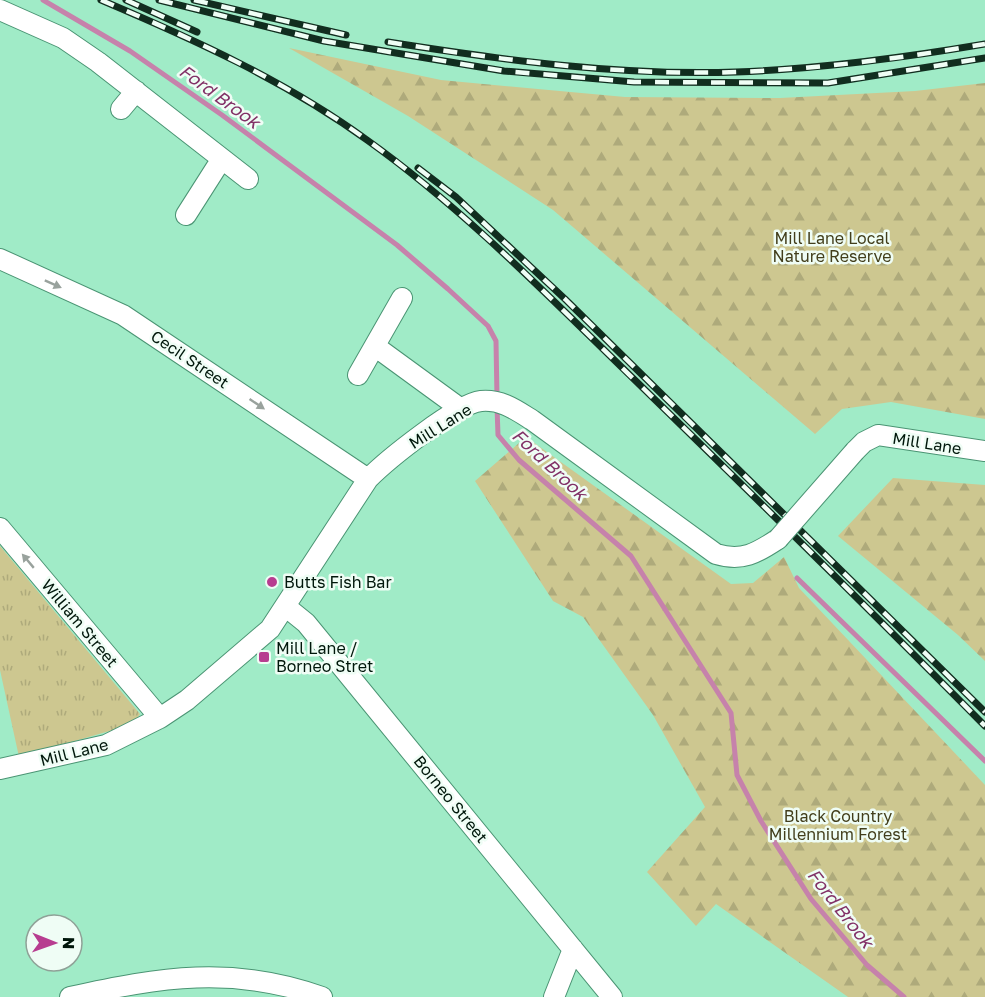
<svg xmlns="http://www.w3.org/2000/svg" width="985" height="997" font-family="'Golos Text',sans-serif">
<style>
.grass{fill:url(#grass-tufts)}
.forest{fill:url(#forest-firs)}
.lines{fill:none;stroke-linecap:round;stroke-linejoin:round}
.stream{stroke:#c682ab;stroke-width:5}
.street-casing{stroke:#4a9473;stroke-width:22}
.street{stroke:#fff;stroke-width:20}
.rail-casing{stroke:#112d1f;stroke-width:7}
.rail{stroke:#effdf5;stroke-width:4.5;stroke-dasharray:14;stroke-linecap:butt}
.street-bridge-casing{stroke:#4a9473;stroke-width:22;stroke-linecap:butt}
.street-bridge{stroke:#fff;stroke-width:20}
.oneway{fill:#99a29d}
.poi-dot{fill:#b73d90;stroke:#effdf5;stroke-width:2}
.labels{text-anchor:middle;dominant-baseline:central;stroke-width:5;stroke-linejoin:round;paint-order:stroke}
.park-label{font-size:16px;fill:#423e1b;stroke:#effdf5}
.street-label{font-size:16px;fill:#00170b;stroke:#effdf5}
.poi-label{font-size:16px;fill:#00170b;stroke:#effdf5;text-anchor:start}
.water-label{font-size:18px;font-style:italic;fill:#823167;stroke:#effdf5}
</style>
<defs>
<pattern id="grass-tufts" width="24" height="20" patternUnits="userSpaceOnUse" patternTransform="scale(1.5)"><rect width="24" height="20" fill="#cdc790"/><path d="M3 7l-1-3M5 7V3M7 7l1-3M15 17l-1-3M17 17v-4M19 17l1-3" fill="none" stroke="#aeaa7b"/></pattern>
<pattern id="forest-firs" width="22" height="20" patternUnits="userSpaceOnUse" patternTransform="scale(1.5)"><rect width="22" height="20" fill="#cdc790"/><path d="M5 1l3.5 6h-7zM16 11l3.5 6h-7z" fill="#aeaa7b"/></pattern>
</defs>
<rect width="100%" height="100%" fill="#a0ebc7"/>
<!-- grass -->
<path class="grass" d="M 0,546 L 140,714 L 134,724 L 19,757 L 0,670 Z"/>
<!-- forest -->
<path class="forest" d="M 289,48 L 441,80 L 625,97 L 780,98 L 915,91 L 985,83 L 985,419 L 891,402 L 842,409 L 815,434 L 553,210 L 408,116 Z
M 526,437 L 731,584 L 753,583 L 784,557 L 799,588 L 985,785 L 985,997 L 848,997 L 716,904 L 696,926 L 647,872 L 705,807 L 653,715 L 583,617 L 553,601 L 475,481 Z
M 893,478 L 985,485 L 985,661 L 958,635 L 838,536 Z"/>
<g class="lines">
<!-- stream -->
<path class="stream" d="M 43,0 L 130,51 L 222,115 L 397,245 L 448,289 L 488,326 L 496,341 L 497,398
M 497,407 L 498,435 L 519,460 L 631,556 L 731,713 L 737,775 L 761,821 L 811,899 L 867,965 L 904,997
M 797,578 L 985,761"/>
<defs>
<path id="street" d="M 0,10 L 63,38 L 98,62 L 248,179
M 121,109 L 136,91
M 186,215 L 221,160
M 0,259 L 123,315 L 368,479
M 376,347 L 461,409
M 358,375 L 402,298
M 855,451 L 864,442 L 878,435 L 985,451
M 0,528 L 160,718
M 285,606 L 306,623 L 612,997
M 0,769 L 106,745 L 160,718 L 187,700 L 270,629 L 368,479 C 387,460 456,404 481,401 C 501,399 516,410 532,420 L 716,554 C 742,562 757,553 778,539
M 70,997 C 160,977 233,965 322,997
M 554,997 L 573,949"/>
</defs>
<!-- street casing -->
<use href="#street" class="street-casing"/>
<!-- street -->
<use href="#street" class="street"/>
<defs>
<path id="rail" d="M 101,0 C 193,39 286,81 367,140 C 468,212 554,302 643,388 C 758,500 872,612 985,726
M 126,0 L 197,32
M 159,0 L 324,41 L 504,71 L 634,82 L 828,83 L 985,58
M 194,0 L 346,35
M 388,42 C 503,60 619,76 736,72 C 820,69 902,58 985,44
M 418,168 L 456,197 L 565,299 L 985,712"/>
</defs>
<!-- rail casing -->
<use href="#rail" class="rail-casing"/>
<!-- rail -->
<use href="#rail" class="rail"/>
<defs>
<path id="street-bridge" d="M 778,539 L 855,451"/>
</defs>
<!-- street-bridge casing -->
<use href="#street-bridge" class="street-bridge-casing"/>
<!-- street-bridge -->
<use href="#street-bridge" class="street-bridge"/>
</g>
<!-- one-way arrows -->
<defs><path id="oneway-solid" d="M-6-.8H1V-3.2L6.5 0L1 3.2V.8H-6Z" transform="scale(1.5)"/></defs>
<g class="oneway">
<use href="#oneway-solid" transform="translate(53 284) rotate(24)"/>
<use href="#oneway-solid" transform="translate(257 404) rotate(34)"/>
<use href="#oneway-solid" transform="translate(28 561) rotate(-130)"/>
</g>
<!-- markers -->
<g class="poi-dot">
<circle cx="272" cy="582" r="6"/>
<rect x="258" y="651" width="12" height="12" rx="3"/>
</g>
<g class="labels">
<!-- park labels -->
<g class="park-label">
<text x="832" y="238">Mill Lane Local<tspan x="832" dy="18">Nature Reserve</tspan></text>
<text x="838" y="816">Black Country<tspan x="838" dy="18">Millennium Forest</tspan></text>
</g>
<!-- street labels -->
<g class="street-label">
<text transform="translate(190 359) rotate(34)">Cecil Street</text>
<text transform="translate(440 426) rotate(-32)">Mill Lane</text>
<text transform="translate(927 443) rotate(9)">Mill Lane</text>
<text transform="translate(80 623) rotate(50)">William Street</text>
<text transform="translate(74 752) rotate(-14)">Mill Lane</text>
<text transform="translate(451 799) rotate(51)">Borneo Street</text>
</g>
<!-- poi labels -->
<g class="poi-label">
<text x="284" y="582">Butts Fish Bar</text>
<text x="276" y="648">Mill Lane /<tspan x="276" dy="18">Borneo Stret</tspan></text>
</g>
<!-- water labels -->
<g class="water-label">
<text transform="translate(220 96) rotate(36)">Ford Brook</text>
<text transform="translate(550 464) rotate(43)">Ford Brook</text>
<text transform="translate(841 908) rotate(52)">Ford Brook</text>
</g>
</g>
<!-- north arrow -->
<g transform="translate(54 943) rotate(91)"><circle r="28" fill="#effdf5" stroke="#8fa197" stroke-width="1.5"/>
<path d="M0-4.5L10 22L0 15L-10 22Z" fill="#b73d90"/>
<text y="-9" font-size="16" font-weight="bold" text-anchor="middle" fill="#00170b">N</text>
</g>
</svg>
